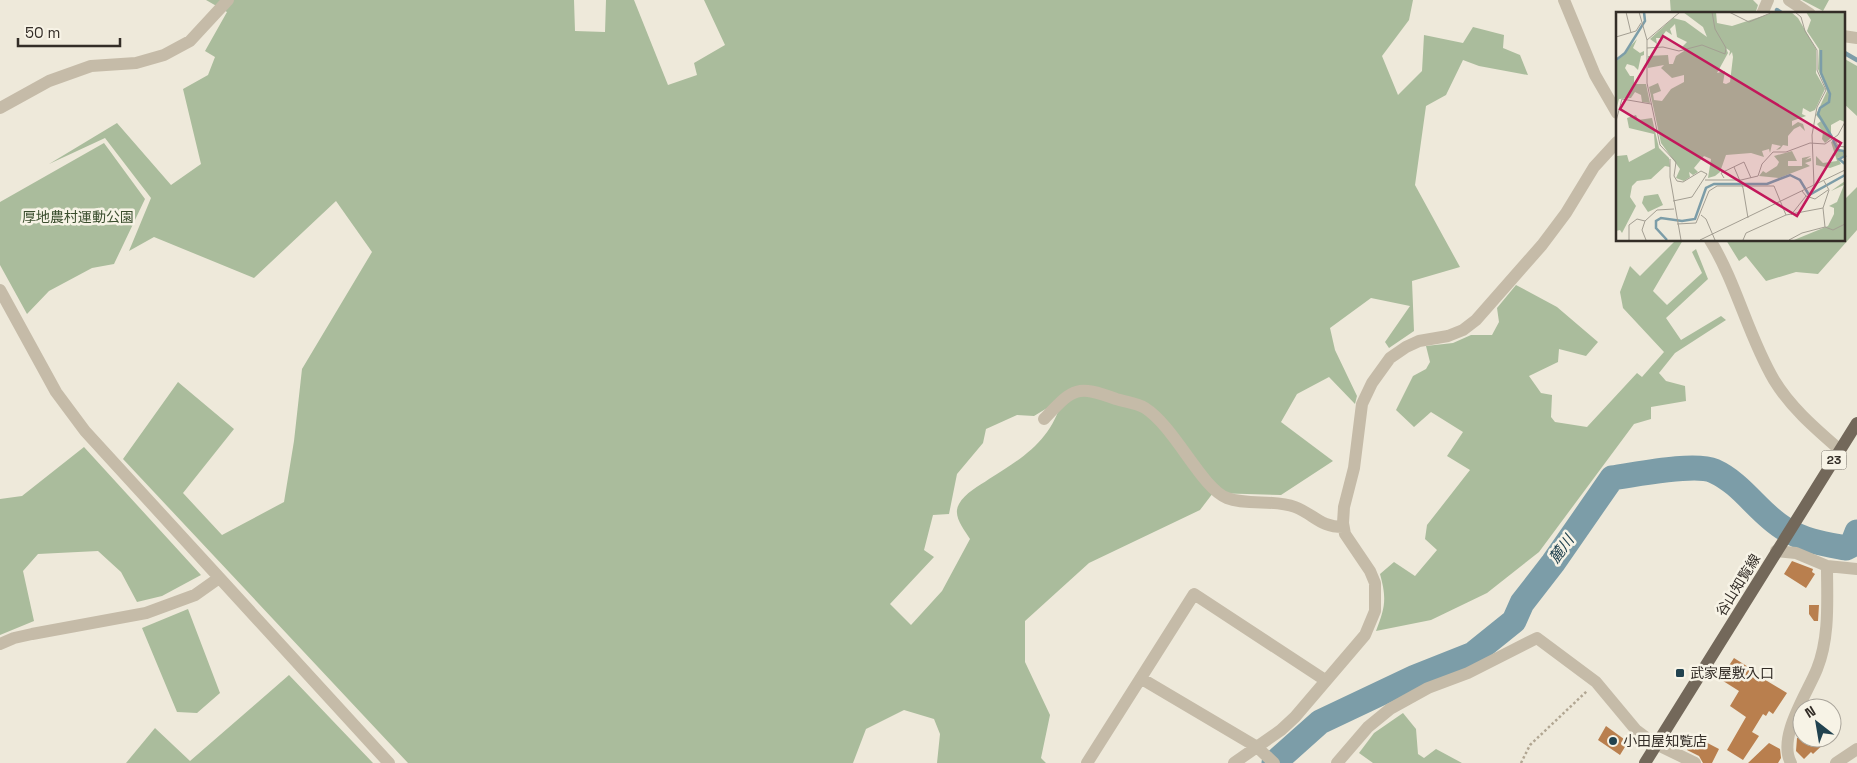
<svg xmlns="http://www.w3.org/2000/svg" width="1857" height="763" font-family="'Space Grotesk','Noto Sans JP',sans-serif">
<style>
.green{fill:#aabc9c;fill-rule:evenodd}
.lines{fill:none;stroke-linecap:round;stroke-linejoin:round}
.stream{stroke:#7c9da8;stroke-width:4.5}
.river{stroke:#7c9da8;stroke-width:25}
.building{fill:#b97f4e}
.path{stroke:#b1a692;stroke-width:2.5;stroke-dasharray:2.5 2.5;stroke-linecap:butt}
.minor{stroke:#c5bba8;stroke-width:12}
.major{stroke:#73685a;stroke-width:12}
.poi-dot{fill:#21424f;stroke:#f7f3e6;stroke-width:2}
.labels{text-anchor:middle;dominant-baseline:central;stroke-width:5;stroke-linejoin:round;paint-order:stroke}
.shield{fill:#f7f3e6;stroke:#6e6860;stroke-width:1}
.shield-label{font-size:12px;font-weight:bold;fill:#332d27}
.park-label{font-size:14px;fill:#3b4e2e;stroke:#f7f3e6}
.street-label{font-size:14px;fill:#332d27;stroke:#f7f3e6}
.poi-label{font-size:14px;fill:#332d27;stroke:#f7f3e6;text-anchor:start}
.water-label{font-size:15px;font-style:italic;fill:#21424f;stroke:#f7f3e6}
.inset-river{fill:none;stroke:#7c9da8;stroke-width:2.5}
.inset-road{fill:none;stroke:#a39e92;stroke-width:1}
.view{fill:#c2185b;fill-opacity:0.15;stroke:#c2185b;stroke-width:2.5}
.inset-edge{fill:none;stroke:#332d27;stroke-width:2.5}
</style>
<rect width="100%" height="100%" fill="#eee9da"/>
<!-- green -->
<path class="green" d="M 206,0 L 574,0 L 575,31 L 605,32 L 606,0 L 634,0 L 668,85 L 697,75 L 694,63 L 725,45 L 704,0 L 1413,0 L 1409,20 L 1382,56 L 1398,95 L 1422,71 L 1424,35 L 1463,43 L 1473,27 L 1504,35 L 1503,48 L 1520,55 L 1528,75 L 1479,66 L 1463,60 L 1446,95 L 1426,106 L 1415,185 L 1460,267 L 1412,281 L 1414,331 L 1389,348 L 1385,342 L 1410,306 L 1371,298 L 1330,328 L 1335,350 L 1357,396 L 1355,404 L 1329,377 L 1297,394 L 1281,422 L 1333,461 L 1281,495 L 1213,493 L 1200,510 L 1089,563 L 1025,621 L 1025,662 L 1050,715 L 1041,758 L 1046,763 L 937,763 L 940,734 L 934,719 L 904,710 L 866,729 L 853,763 L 408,763 L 123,459 L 178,382 L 234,429 L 183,493 L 222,535 L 284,502 L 294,441 L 302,369 L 372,252 L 336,201 L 254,278 L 154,237 L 129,251 L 151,198 L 105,138 L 49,164 L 117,123 L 171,185 L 201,164 L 183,89 L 208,75 L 215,57 L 205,51 L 227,12 ZM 1062,399 C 1052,440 1023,458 989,479 C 979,486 965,493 959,504 C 952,516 964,529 970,539 L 942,591 L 911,625 L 890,604 L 934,557 L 924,550 L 933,515 L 949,514 L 957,474 L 983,443 L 986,429 L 1017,415 L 1034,416 Z
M 1670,0 L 1753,0 L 1758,5 L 1755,14 L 1671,14 Z
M 1802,0 L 1829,0 L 1823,11 Z
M 1843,58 L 1857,66 L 1857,116 L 1843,103 Z
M 104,143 L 145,199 L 114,264 L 92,268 L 49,291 L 27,314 L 0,265 L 0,202 Z
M 1857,187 L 1857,230 L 1818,274 L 1796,272 L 1766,281 L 1746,256 L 1739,261 L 1726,240 L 1843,240 L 1843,201 Z
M 1676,240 L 1683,240 L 1653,291 L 1667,305 L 1702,273 L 1692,252 L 1696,249 L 1708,279 L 1666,318 L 1681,340 L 1721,316 L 1726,320 L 1675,353 L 1659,373 L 1666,381 L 1685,386 L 1686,401 L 1651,407 L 1651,419 L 1634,424 L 1539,552 L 1487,593 L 1431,620 L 1376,631 C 1385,608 1387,599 1380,574 L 1394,562 L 1415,576 L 1437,550 L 1425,539 L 1427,525 L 1470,470 L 1447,456 L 1463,432 L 1431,412 L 1414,427 L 1396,410 L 1413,376 L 1426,369 L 1430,362 L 1426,346 L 1453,343 L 1471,335 L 1492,335 L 1499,322 L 1497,308 L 1516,285 L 1557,307 L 1598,342 L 1586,356 L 1559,349 L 1558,362 L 1529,376 L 1541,393 L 1552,395 L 1551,417 L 1555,422 L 1587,427 L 1637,373 L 1642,377 L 1664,352 L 1623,308 L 1620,292 L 1630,266 L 1640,276 Z
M 84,447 L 201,575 L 162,596 L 137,602 L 121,572 L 98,551 L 38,554 L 23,571 L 34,621 L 0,635 L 0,499 L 22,496 Z
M 188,609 L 220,693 L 197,713 L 177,712 L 142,628 Z
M 289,675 L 373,763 L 126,763 L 155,728 L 190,761 Z
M 1403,713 L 1416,729 L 1418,754 L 1424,758 L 1436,749 L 1462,763 L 1373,763 L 1359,753 L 1374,733 Z"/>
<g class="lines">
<!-- stream -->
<path class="stream" d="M 1777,10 L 1783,14
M 1843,52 L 1857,60"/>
<!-- river -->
<path class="river" d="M 1274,763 L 1320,722 L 1415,677 L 1473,654 L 1514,621 L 1522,603 L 1553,563 L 1612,478 C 1635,475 1694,462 1714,471 C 1743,484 1759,514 1785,529 C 1804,541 1825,544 1846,548 L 1852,545 L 1857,532"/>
</g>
<!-- building -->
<path class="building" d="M 1792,561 L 1813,569 L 1812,572 L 1815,574 L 1806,588 L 1784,574 Z
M 1809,605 L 1819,605 L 1818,621 L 1814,621 L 1809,614 Z
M 1734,658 L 1753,670 L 1752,672 L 1787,693 L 1773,714 L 1769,711 L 1766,716 L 1763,714 L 1752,732 L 1759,736 L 1743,760 L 1727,750 L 1746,717 L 1730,706 L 1739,691 L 1720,679 Z
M 1606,726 L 1628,742 L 1620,755 L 1598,740 Z
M 1694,736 L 1719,749 L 1712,763 L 1703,763 L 1699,756 L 1687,750 Z
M 1797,738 L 1830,738 L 1813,754 L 1811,752 L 1804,759 L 1796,751 Z
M 1769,743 L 1780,749 L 1781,758 L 1778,763 L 1748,763 Z"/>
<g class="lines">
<!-- path -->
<path class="path" d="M 1521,763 L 1530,745 L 1587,691"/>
<!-- minor -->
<path class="minor" d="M 1564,0 L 1595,75 L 1617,113
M 1789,0 L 1810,14
M 1762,14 L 1768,0
M 1843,36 L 1857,38
M 0,108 L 49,81 L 91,66 L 136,63 L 164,55 L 190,41 L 228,0
M 1710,240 C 1737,284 1748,336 1774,380 C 1791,408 1816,429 1840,450
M 0,290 L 56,392 L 85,431 L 389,763
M 1044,419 C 1073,389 1075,384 1116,399 C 1125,402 1137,403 1145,408 C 1175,427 1202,489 1227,498 C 1248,506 1274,499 1295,507 C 1315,515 1320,527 1343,527
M 1776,551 L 1796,553 L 1827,566 C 1827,599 1830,637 1817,669 C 1807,694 1777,737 1791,763
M 1827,566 L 1857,569
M 0,644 L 14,638 L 32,634 L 146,613 L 195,595 L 219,578
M 1142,679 L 1257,747 L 1274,763
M 1087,763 L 1194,594 L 1325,680
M 1234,763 L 1281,730 L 1295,717 L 1365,635 L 1375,611 L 1375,583 L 1370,571 L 1345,534 L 1343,523 L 1344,507 L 1354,468 L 1362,404 L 1372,383 L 1390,358 L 1406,347 L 1419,341 L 1448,336 L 1463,330 L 1476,320 L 1542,245 L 1566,213 L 1594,167 L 1617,142
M 1337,763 L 1368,727 L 1390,709 L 1428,688 L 1468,673 L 1537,638 L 1596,682 L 1636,730 L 1652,742 L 1695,763
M 1836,763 L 1857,749"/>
<!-- major -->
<path class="major" d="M 1645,763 L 1857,423"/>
</g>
<!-- markers -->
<g class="poi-dot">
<rect x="1675" y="668" width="10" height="10" rx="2.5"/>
<circle cx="1613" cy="741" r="5"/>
</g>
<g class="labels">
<!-- shield labels -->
<rect class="shield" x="1821.5" y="450.5" width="25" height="19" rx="4"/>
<g class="shield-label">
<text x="1834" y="460">23</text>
</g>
<!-- park labels -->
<g class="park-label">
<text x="78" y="217">厚地農村運動公園</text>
</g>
<!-- street labels -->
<g class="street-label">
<text transform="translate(1738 585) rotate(-58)">谷山知覧線</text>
</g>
<!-- poi labels -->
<g class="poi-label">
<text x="1690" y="673">武家屋敷入口</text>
<text x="1623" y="741">小田屋知覧店</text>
</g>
<!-- water labels -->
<g class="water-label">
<text transform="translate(1561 549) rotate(-54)">麓川</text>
</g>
</g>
<!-- overview -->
<g transform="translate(1616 12)">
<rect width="229" height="229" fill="#eee9da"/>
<path d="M 67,0 L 100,0 L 101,11 L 116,14 L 159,0 L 175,0 L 182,6 L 200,37 L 200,61 L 209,77 L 199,98 L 194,100 L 187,96 L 186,102 L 190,104 L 176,109 L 176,114 L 182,110 L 187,112 L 189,119 L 184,114 L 178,117 L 172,124 L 172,134 L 167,133 L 164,137 L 160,138 L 165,134 L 156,132 L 154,141 L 153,137 L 146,139 L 148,145 L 135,141 L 110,143 L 104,160 L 99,164 L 92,166 L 95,147 L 88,144 L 78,156 L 82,160 L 77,163 L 73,160 L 74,165 L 68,169 L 60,166 L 64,157 L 45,131 L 33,75 L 42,71 L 45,79 L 37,82 L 38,88 L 46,89 L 55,77 L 68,70 L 68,63 L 56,66 L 45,56 L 48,53 L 32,56 L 32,44 L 52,43 L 53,52 L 57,52 L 60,44 L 68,39 L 66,35 L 71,30 L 61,25 L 59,12 L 54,17 L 56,23 L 50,19 L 45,26 L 40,26 L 41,32 L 34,27 L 57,6 L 69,9 L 91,25 L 87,15 ZM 110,36 L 114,39 L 113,44 L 116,40 L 117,45 L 114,70 L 110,72 L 107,71 L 109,59 L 101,61 L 112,41 ZM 190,0 L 229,0 L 229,110 L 224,108 L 215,113 L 215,126 L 209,131 L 206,127 L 207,120 L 201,112 L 205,109 L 200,103 L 211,79 L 202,57 L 203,37 L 191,19 L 195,8 ZM 21,27 L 17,36 L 24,41 L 28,39 L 28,43 L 25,44 L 22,58 L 18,54 L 11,52 L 9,56 L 14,64 L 18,64 L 18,72 L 30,72 L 34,91 L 26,90 L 25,83 L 19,80 L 15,86 L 3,87 L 0,99 L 0,50 ZM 20,103 L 22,108 L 36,106 L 43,136 L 53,146 L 54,155 L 49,154 L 35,167 L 21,169 L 16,174 L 14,185 L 20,194 L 6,221 L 4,218 L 0,219 L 1,144 L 11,143 L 13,150 L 39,136 L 38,122 L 13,116 L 11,106 ZM 217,129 L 222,138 L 227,140 L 228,144 L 222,146 L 225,152 L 214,156 L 200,153 L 200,144 L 207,151 L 221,149 L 215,130 ZM 176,139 L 181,149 L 172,149 L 172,154 L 186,154 L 186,146 L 195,144 L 189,148 L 195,146 L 195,149 L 189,151 L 194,154 L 163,166 L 143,164 L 147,159 L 150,161 L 161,154 L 163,150 L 158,144 ZM 229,169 L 229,228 L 178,228 L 212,214 L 218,202 L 218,196 L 213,194 L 221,190 L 228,173 L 215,179 ZM 42,182 L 47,193 L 32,200 L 26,191 L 28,184 Z" fill="#aabc9c" fill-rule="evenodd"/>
<path class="inset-river" d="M 205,38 L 205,61 L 214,82 L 213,90 L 204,96 L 202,102 L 216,125M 0,48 L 9,41 L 29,9 L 28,0M 217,128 L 222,138 L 228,139 L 229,144 L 223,147 L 229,152M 51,228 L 40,216 L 40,209 L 45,206 L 66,209 L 79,207 L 90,176 L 98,172 L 151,172 L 174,163 L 184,168 L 193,183 L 229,163"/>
<path class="inset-road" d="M 10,0 L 15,21M 23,0 L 31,28 L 31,71 L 44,133 L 60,150 L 58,164 L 61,169 L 67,170 L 85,159 L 91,162 L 76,185 L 57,189M 113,0 L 133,10 L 157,0M 179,0 L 185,5 L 189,19 L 201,38 L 201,58 L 210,78 L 201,95 L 196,123 L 198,173M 0,25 L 20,19 L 25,11M 31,28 L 64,0M 31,36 L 47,35 L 63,39 L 86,33 L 109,42 L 110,36 L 99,17 L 96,0M 0,109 L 6,87 L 35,92M 218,126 L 222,134 L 229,135M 54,147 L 54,165 L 65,228M 118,155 L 127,176 L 132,206M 108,166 L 105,161 L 128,150 L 135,166M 89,168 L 125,168 L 142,164 L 146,152 L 157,140 L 170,140 L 194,131 L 209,132 L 222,123 L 229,110M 208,169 L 213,178 L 207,196 L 209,215M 190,184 L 199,187 L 212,178M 85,203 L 90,207 L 99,228M 175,203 L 190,184 L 186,179M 61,212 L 80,211 L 93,179 L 101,174 L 158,174 L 170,203M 13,228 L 13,213 L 21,207 L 29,209M 30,228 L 26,218 L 29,209 L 41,198 L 58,197M 84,228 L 229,158M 127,228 L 130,221 L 170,203 L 207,196M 173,228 L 186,221 L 209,215 L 217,218 L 229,212"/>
<path class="view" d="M 47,24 L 225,131 L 181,204 L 4,97 Z"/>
<rect width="229" height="229" class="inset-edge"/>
</g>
<!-- north arrow -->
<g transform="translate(1817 723) rotate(329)"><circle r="24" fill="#f7f3e6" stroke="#a9a49a"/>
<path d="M0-4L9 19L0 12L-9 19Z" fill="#21424f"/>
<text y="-8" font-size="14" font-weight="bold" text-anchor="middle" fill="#332d27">N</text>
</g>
<!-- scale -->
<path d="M18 38v8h102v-8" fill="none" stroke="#332d27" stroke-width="2.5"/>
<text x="25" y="38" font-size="15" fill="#332d27" stroke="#f7f3e6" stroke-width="4" paint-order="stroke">50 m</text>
</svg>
